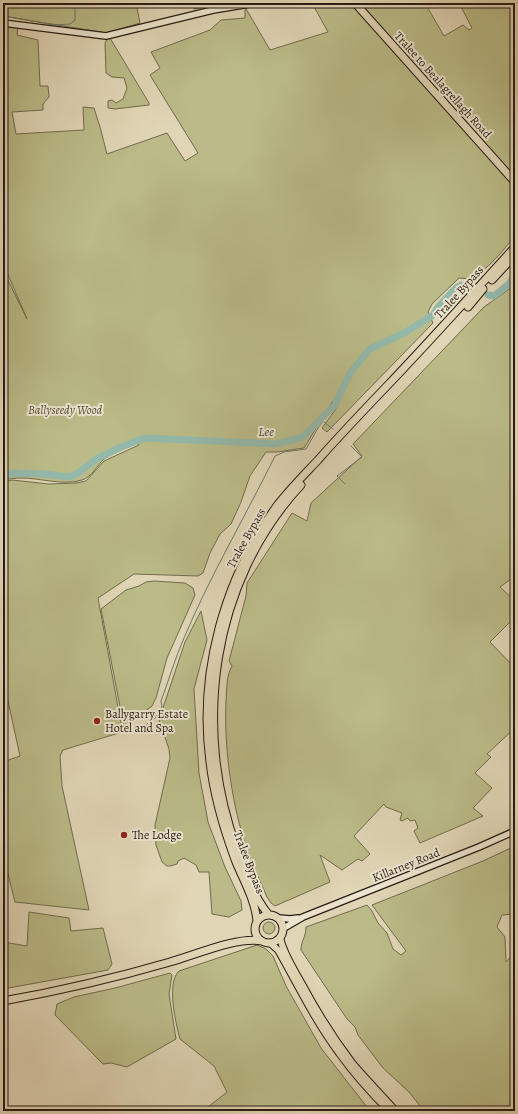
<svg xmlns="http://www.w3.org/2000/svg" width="518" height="1114" font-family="Alegreya,serif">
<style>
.green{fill:#babb88;stroke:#716b4d}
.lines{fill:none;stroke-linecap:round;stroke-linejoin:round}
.stream{stroke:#697a6e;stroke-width:1}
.river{stroke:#94b9ab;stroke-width:7}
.secondary-casing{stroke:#281b12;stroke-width:8}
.primary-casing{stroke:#281b12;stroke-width:8}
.highway-casing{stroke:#281b12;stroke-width:9}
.secondary{stroke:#ebe4cf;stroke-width:5.5}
.primary{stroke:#e0d5b5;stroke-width:6}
.highway{stroke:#e0d5b5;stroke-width:7}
.poi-dot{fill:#8f2418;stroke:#ebe4cf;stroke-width:1.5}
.labels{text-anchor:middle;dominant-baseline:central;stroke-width:4;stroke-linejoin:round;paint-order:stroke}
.street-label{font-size:12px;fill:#281b12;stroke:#ebe4cf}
.park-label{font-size:12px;font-style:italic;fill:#544b35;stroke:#ebe4cf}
.poi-label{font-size:12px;fill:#281b12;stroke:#ebe4cf;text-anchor:start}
.water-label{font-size:13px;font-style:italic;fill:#484a40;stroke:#ebe4cf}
</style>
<rect width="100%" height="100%" fill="#e0d5b5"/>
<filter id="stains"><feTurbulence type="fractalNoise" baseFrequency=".005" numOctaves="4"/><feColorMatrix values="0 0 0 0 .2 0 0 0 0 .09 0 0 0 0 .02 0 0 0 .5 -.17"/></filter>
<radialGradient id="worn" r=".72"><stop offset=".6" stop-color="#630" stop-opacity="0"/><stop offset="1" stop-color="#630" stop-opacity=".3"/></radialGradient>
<!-- green -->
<path class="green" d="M 3,3 L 136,3 L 140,23 L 106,33 L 3,16 Z
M 193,3 L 226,3 L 194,9 Z
M 312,3 L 414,3 L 417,8 L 425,3 L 444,36 L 463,25 L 469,30 L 472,28 L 459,3 L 515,3 L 515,235 C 503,252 489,267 472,279 L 459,278 L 432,304 L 428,312 L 433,323 L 327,432 L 322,428 L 338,406 L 333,401 L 304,448 L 277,452 L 266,452 L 250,476 L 241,502 L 231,524 L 220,534 L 210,553 L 203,573 L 198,576 L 134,574 L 98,598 L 122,729 L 119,733 L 63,750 L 60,756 L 62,786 L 89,910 L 15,902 L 3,854 L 3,762 L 20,756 L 3,678 L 3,482 L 12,480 L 49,484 L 76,483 L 86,481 L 104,461 L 139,445 L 138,443 C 127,448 114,452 104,459 C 97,465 92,477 82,480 C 63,486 41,478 21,478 C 15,478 9,479 3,480 L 3,270 L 27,319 L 3,263 L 3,27 L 18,27 L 17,35 L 38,40 L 40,86 L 48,86 L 49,97 L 43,104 L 43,110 L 12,112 L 16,134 L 84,130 L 83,107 L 94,108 L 100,127 L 107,154 L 167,133 L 185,161 L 198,153 L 150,75 L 160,68 L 151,52 L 210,30 L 221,20 L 245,18 L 245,7 L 270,50 L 328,32 Z
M 110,38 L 149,103 L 149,105 L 115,109 L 108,108 L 108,101 L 112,100 L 116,103 L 123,99 L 127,88 L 124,78 L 112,77 L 106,73 L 105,43 L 107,39 Z
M 515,285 L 515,576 L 500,587 L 515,601 L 515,617 L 490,642 L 515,668 L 515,728 L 487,754 L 491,757 L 475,773 L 492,788 L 473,808 L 483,816 L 420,843 L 414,831 L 418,828 L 415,820 L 410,821 L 408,818 L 402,821 L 400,820 L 402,813 L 386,807 L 384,804 L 354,836 L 370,854 L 362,861 L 358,859 L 342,870 L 320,855 L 330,882 L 275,906 L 271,903 L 267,897 C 259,879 250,860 244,840 C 231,798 224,746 226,701 C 227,689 226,676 232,666 L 229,661 L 246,596 L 247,583 L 292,513 L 307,521 L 311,503 L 362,456 L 353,444 L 484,307 Z
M 154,581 L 185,583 L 193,588 L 195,595 L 167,658 L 156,698 L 152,706 L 124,727 L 101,609 L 126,590 L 139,586 L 146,582 Z
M 201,611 L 207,640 L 194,689 L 199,773 L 208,822 L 225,867 L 241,901 L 242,910 L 229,917 L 212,914 L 209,872 L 199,872 L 196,865 L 184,858 L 178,861 L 177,864 L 170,866 L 167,866 L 162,862 L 156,845 L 155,825 L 170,758 L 169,749 L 159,720 L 185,642 Z
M 515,846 L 515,914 L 502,915 L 497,927 L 505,937 L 506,962 L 515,952 L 515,1111 L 424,1111 L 409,1092 L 383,1068 L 358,1035 L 355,1027 L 347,1019 L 301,950 C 301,940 306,938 306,927 L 367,905 L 372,911 L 378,923 L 387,933 L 393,949 L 401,955 L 406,951 L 372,905 L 483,861 Z
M 29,912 L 69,918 L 71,931 L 103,928 L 112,964 L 108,970 L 3,989 L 3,942 L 27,946 Z
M263 928a6 6 0 1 1 12 0a6 6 0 1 1-12 0Z
M 257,945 L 266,949 L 273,956 L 286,986 L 321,1048 L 370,1111 L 203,1111 L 227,1092 L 214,1066 L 180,1039 C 176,1024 166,983 179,971 Z
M 170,973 L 172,975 L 169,994 L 176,1039 L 127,1067 L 111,1063 L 103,1064 L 55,1015 L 57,1004 L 74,997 L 115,988 Z"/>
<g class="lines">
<!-- stream -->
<path class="stream" d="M 3,16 L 54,25 L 70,24 L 75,20 L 75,3
M 324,422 L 333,429
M 345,484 L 337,476 L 362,457 L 351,446
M 153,720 L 156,717 L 162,707 L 161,701 C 169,680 175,658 184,638 C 210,576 245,517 275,456 L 284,452 L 306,449 L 318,428 L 335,405
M 142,728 L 151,721"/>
<!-- river -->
<path class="river" d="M 488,295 L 494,296 L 509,284 L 515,275
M 3,476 L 14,473 L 44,474 L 69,477 L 77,474 L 96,459 L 121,447 L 145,438 L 276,444 L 303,437 L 335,405 L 350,373 L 370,349 L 406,332 L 433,315 L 438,307 L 456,288 L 461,285 L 470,286"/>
<defs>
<path id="secondary" d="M 3,23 L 106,36 L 213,10 L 256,3
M 279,918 L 290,919 L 298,918
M 284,928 L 303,917 L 479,847 L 515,831"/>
<path id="primary" d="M 280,938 C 284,955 294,969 302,984 C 317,1012 334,1039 353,1064 C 367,1080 382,1096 396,1111
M 270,943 L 278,950 C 298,985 315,1021 339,1053 C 354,1074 371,1093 389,1111"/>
<path id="highway" d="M 355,3 L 515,182
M 492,280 L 515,255
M 468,307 L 483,289
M 268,914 C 253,895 245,872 237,849 C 192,728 211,582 301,485
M255 929a14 14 0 1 1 28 0a14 14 0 1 1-28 0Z
M 257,921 C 255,900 244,881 236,862 C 224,830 214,796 210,762 C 198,673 224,580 276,507 C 289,490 304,475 318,460 C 340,435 363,411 386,387 C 430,341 472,294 515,247
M 3,1001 C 59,991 115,978 170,962 C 195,955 238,936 262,941"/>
</defs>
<!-- secondary casing -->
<use href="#secondary" class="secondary-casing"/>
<!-- primary casing -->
<use href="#primary" class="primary-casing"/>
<!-- highway casing -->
<use href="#highway" class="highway-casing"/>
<!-- secondary -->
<use href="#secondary" class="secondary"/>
<!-- primary -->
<use href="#primary" class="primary"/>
<!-- highway -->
<use href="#highway" class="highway"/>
</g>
<!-- markers -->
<g class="poi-dot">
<circle cx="97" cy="721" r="4"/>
<circle cx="124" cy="835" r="4"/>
</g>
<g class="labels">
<!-- street labels -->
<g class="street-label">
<text transform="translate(443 85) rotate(48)">Tralee to Bealagrellagh Road</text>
<text transform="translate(459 292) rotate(-48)">Tralee Bypass</text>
<text transform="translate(246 538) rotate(-61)">Tralee Bypass</text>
<text transform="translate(249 862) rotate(69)">Tralee Bypass</text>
<text transform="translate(406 865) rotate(-22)">Killarney Road</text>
</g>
<!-- park labels -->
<g class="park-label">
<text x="65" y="410">Ballyseedy Wood</text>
</g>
<!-- poi labels -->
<g class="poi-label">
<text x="105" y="714">Ballygarry Estate<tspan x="105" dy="14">Hotel and Spa</tspan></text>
<text x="132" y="835">The Lodge</text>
</g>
<!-- water labels -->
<g class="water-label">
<text x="266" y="431">Lee</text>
</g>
</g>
<!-- margin -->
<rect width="518" height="1114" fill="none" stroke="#e0d5b5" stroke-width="16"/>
<rect x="4" y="4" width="510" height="1106" fill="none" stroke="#281b12" stroke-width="2"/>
<rect x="8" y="8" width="502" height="1098" fill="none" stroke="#281b12"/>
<rect width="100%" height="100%" filter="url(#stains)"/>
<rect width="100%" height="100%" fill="url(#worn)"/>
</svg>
